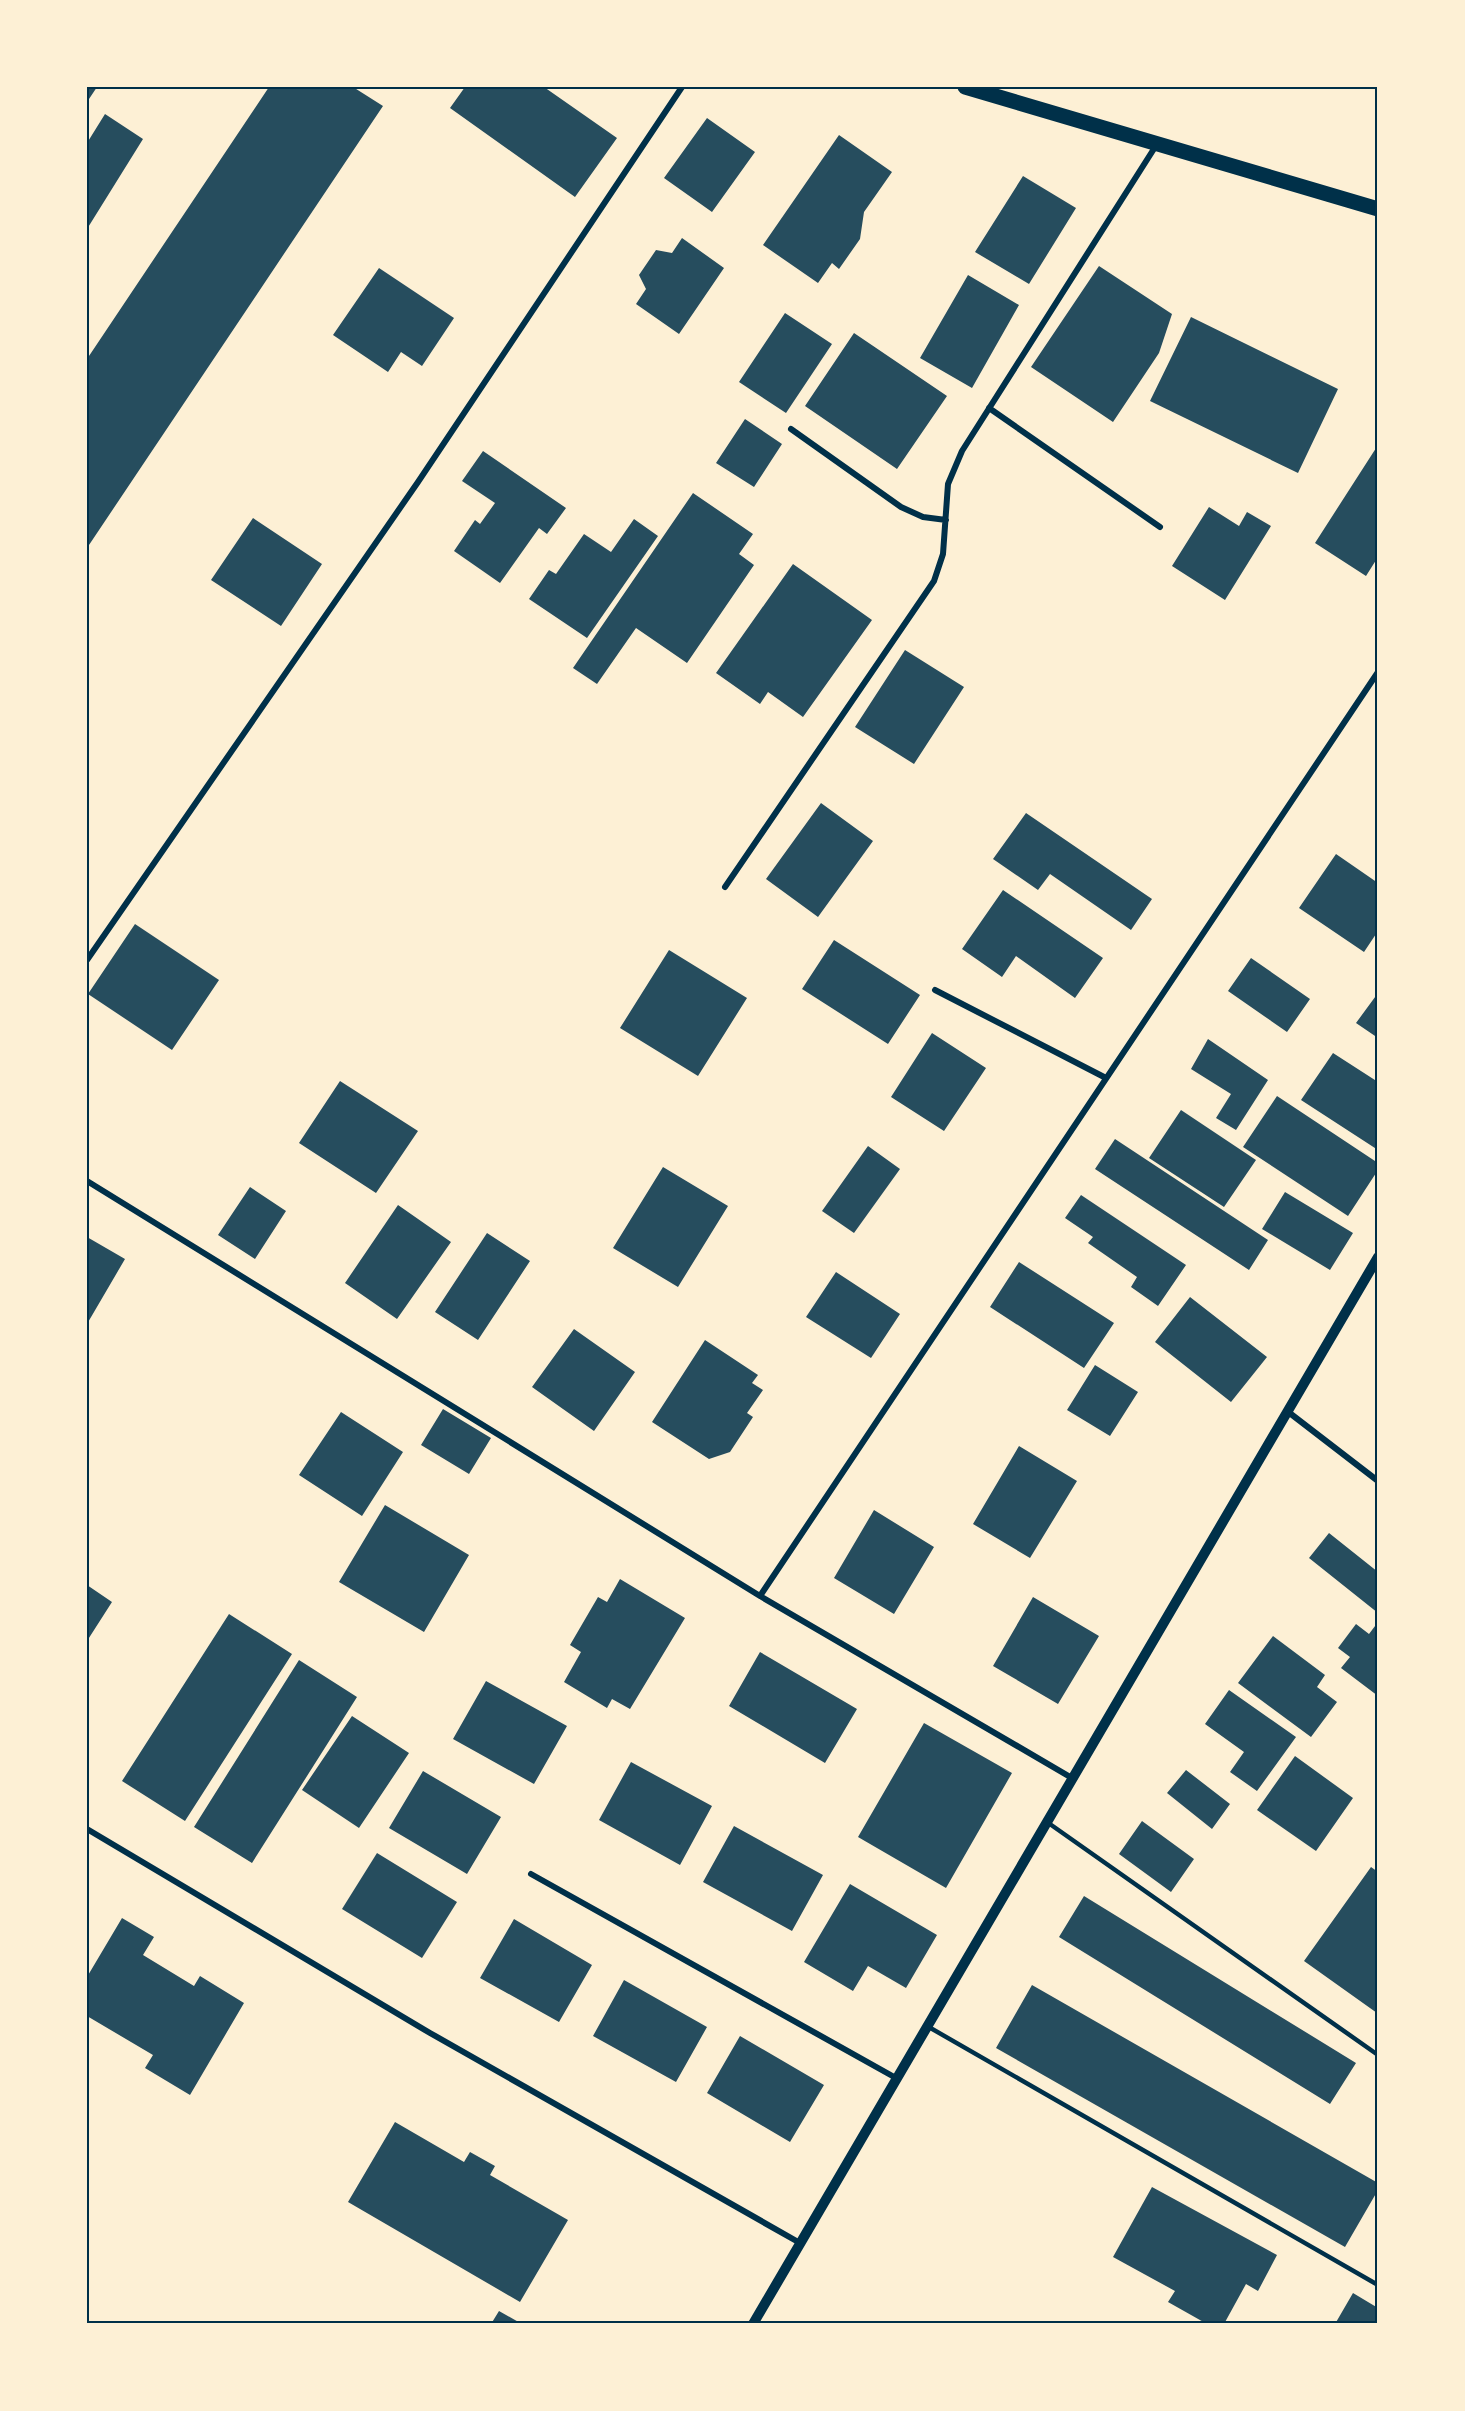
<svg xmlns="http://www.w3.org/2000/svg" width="1465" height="2411" font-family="Mulish,sans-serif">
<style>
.building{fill:#264d5e}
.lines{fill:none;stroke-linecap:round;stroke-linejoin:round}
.service{stroke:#003049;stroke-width:4.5}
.minor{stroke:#003049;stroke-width:6}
.tertiary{stroke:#003049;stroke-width:10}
.primary{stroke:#003049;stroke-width:15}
.neatline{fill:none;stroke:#003049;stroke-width:2}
</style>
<rect width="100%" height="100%" fill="#fdf0d5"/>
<!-- building -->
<path class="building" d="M 87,87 L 97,87 L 87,102 Z
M 269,87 L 353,87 L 383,106 L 87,548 L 87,359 Z
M 465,87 L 544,87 L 617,138 L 575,197 L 450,108 Z
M 105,114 L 143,139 L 87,229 L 87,143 Z
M 707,118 L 755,152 L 712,212 L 664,178 Z
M 839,135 L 892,172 L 864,212 L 860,239 L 839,269 L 832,263 L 818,283 L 763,245 Z
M 1023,176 L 1076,208 L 1029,284 L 975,252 Z
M 682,238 L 724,268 L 679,334 L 636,304 L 646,289 L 639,275 L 656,250 L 672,253 Z
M 1099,266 L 1172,314 L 1159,353 L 1113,422 L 1031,367 Z
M 379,268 L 454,318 L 422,366 L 401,352 L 388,372 L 333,335 Z
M 968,275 L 1019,305 L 972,388 L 920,358 Z
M 785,313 L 832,344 L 786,413 L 739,382 Z
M 1191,317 L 1338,389 L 1298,473 L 1150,401 Z
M 854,333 L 947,396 L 897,469 L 805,406 Z
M 745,419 L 782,444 L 754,487 L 716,463 Z
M 1378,445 L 1378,557 L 1366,576 L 1315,543 Z
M 483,451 L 566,508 L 547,534 L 539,528 L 500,583 L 454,551 L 475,520 L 480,524 L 495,503 L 462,481 Z
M 693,493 L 753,534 L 739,554 L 754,565 L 687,663 L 636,628 L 597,684 L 573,668 Z
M 1209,507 L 1239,526 L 1247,512 L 1271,526 L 1225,600 L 1172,566 Z
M 253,518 L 322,564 L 281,626 L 211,580 Z
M 634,519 L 658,536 L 587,638 L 529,599 L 549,570 L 556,574 L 584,534 L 611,552 Z
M 793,564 L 872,620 L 803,717 L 768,692 L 760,704 L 716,673 Z
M 905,650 L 964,687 L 914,764 L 855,727 Z
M 821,803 L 873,841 L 818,917 L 766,879 Z
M 1026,813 L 1152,899 L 1131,930 L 1050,874 L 1038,890 L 993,859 Z
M 1336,854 L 1378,883 L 1378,931 L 1364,952 L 1299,908 Z
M 1003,890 L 1103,958 L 1075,998 L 1016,956 L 1002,977 L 962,949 Z
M 135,924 L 219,980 L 172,1050 L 88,994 Z
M 834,940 L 920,995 L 888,1044 L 802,989 Z
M 669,950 L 747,998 L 698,1076 L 620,1028 Z
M 1251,958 L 1310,999 L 1287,1032 L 1228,991 Z
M 1378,993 L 1378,1038 L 1356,1023 Z
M 932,1033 L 986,1068 L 944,1131 L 891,1097 Z
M 1208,1039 L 1268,1080 L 1236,1130 L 1216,1118 L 1231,1094 L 1191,1069 Z
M 1333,1053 L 1378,1082 L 1378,1150 L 1301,1100 Z
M 340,1081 L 418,1131 L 376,1193 L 299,1143 Z
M 1277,1096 L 1378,1163 L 1378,1170 L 1348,1216 L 1243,1147 Z
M 1181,1110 L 1256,1160 L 1224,1207 L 1149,1158 Z
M 1115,1139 L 1268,1240 L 1249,1270 L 1095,1169 Z
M 868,1146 L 900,1169 L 854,1233 L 822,1211 Z
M 663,1167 L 728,1206 L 678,1287 L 613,1248 Z
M 250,1187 L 286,1211 L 255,1259 L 218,1235 Z
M 1285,1192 L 1353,1233 L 1330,1270 L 1262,1229 Z
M 1081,1195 L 1186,1265 L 1158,1306 L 1131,1287 L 1137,1277 L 1088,1243 L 1093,1237 L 1065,1218 Z
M 398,1205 L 451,1242 L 397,1319 L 345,1283 Z
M 487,1233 L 530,1261 L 478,1340 L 435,1312 Z
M 87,1237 L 125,1259 L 87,1324 Z
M 1019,1262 L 1114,1323 L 1084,1368 L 990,1307 Z
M 836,1272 L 900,1314 L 871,1358 L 806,1317 Z
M 1190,1297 L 1267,1357 L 1231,1402 L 1155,1342 Z
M 574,1329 L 635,1372 L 594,1431 L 532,1387 Z
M 705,1340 L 758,1375 L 752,1383 L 763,1390 L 747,1413 L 753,1417 L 730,1452 L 709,1459 L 652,1422 Z
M 1095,1365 L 1138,1392 L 1110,1436 L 1067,1410 Z
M 443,1409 L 491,1438 L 469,1474 L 421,1445 Z
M 341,1412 L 403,1452 L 362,1516 L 299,1475 Z
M 1019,1446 L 1077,1481 L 1030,1558 L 973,1524 Z
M 385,1505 L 469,1555 L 424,1632 L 339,1582 Z
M 874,1510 L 934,1547 L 894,1614 L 834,1578 Z
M 1329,1533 L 1378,1572 L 1378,1613 L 1309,1558 Z
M 620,1579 L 685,1618 L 630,1709 L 612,1699 L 607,1708 L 564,1682 L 581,1652 L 570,1645 L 598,1597 L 607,1602 Z
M 87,1585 L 112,1602 L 87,1641 Z
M 1033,1597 L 1099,1636 L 1058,1704 L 993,1666 Z
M 229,1614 L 292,1654 L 185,1821 L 122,1781 Z
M 1378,1622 L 1378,1696 L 1341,1668 L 1350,1657 L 1338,1648 L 1356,1624 L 1369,1634 Z
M 1273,1636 L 1325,1675 L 1317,1687 L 1337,1702 L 1311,1737 L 1238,1683 Z
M 760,1652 L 857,1709 L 825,1763 L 729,1706 Z
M 299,1660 L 357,1697 L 252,1863 L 194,1827 Z
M 486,1681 L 567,1726 L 534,1784 L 453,1739 Z
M 1229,1690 L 1296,1737 L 1257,1791 L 1230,1772 L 1244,1752 L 1205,1724 Z
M 352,1716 L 409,1753 L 359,1828 L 302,1790 Z
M 924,1723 L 1012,1773 L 946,1888 L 858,1837 Z
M 1295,1756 L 1353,1798 L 1316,1851 L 1257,1810 Z
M 631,1762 L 712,1806 L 680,1865 L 599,1820 Z
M 1186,1770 L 1230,1804 L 1212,1829 L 1167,1793 Z
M 423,1771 L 501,1817 L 467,1874 L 389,1828 Z
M 1142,1821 L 1194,1859 L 1171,1892 L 1119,1854 Z
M 734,1826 L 823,1875 L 792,1931 L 703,1882 Z
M 377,1853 L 457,1902 L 422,1958 L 342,1909 Z
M 1371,1867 L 1378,1872 L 1377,2013 L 1304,1961 Z
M 850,1884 L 937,1935 L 906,1988 L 868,1966 L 853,1991 L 804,1962 Z
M 1084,1896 L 1356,2063 L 1330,2104 L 1059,1937 Z
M 122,1918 L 154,1937 L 143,1955 L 194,1986 L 200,1976 L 244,2003 L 190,2095 L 145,2068 L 153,2055 L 87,2016 L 87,1977 Z
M 514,1919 L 592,1965 L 559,2022 L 480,1978 Z
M 624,1980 L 707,2027 L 676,2082 L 593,2036 Z
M 1032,1985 L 1378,2183 L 1378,2190 L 1345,2247 L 996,2048 Z
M 740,2036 L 824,2085 L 790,2142 L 707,2093 Z
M 395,2122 L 464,2162 L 470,2152 L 495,2166 L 490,2175 L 568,2220 L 520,2302 L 348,2202 Z
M 1152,2187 L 1277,2255 L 1258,2291 L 1246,2284 L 1224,2324 L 1207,2324 L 1168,2302 L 1175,2291 L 1113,2257 Z
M 1353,2293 L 1378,2308 L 1378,2324 L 1335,2324 Z
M 499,2311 L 522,2324 L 491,2324 Z"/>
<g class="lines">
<!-- service -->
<path class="service" d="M 1047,1822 L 1378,2055
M 927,2026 L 1378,2285"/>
<!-- minor -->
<path class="minor" d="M 989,408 L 1160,527
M 791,429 L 901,507 L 923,517 L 946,520
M 725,887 L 934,581 L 943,554 L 948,484 L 962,451 L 1157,144
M 87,960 L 418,482 L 682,87
M 935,990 L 1106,1078
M 87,1181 L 760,1596 L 1072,1778
M 1287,1411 L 1378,1481
M 760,1596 L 1378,672
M 87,1829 L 430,2033 L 800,2243
M 531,1874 L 896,2078"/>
<!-- tertiary -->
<path class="tertiary" d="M 753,2324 L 1378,1257"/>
<!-- primary -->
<path class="primary" d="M 965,87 L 1378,209"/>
</g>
<!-- border -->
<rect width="1465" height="2411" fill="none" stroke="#fdf0d5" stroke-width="177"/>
<rect x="88" y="88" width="1288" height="2234" class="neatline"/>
</svg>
